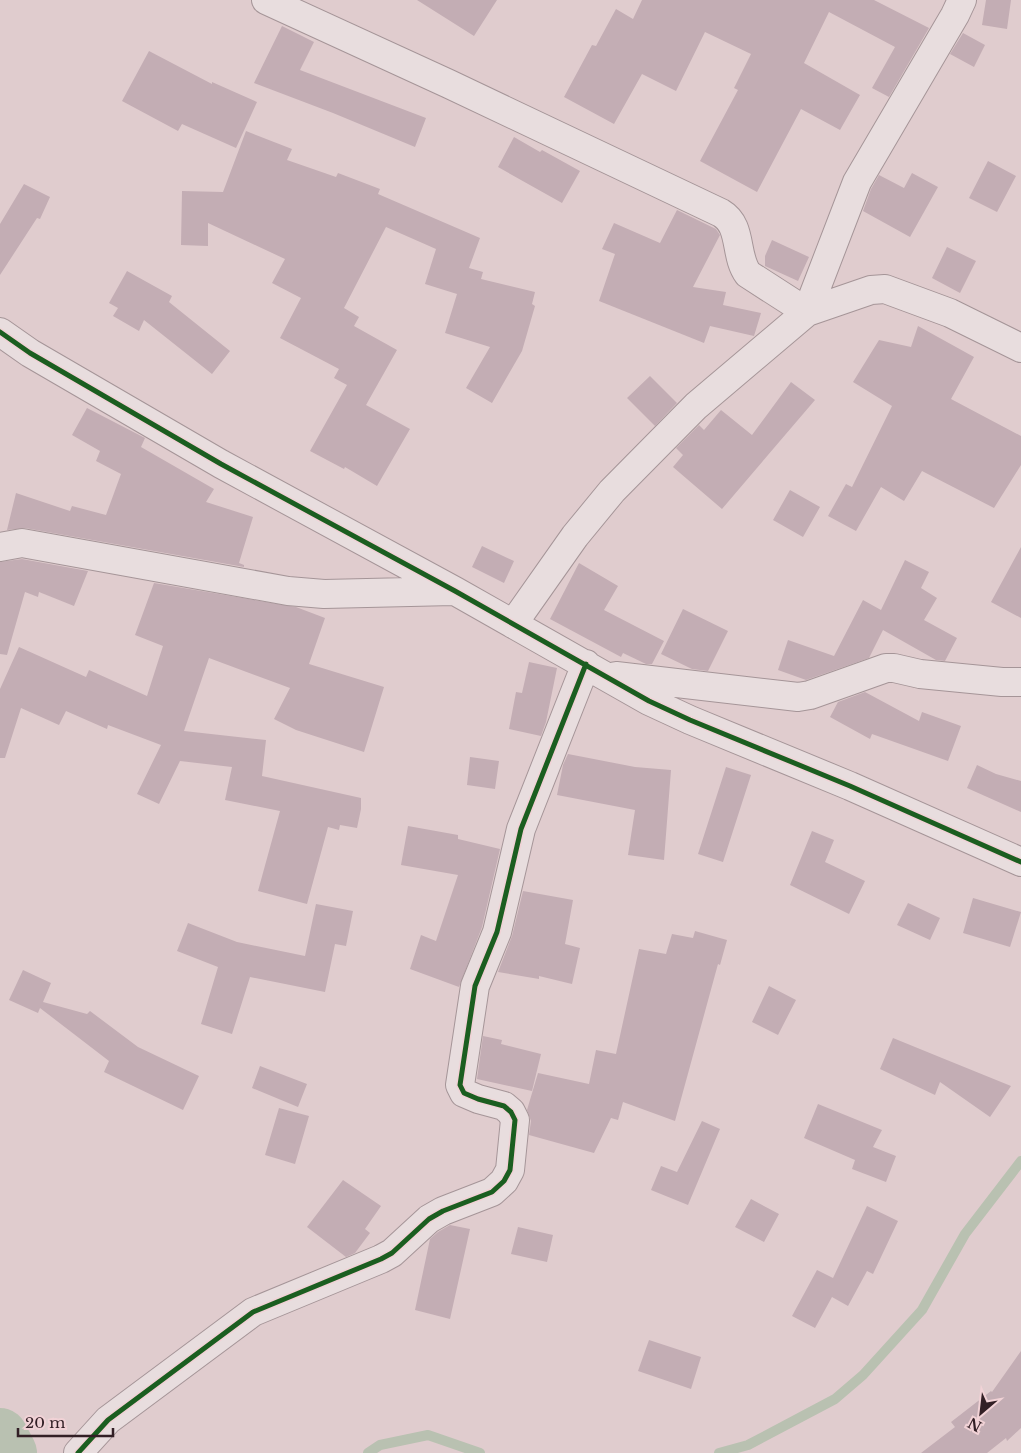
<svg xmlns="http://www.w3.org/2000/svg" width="1021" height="1453" font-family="'Libre Baskerville',serif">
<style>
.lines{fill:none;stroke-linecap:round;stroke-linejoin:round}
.stream{stroke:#b9c1b1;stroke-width:10}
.river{stroke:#b9c1b1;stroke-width:56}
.building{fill:#c3adb4}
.street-casing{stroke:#a59598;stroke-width:30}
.street{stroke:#e8ddde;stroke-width:28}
.cycleway-casing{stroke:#f1d2d6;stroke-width:8}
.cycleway{stroke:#1b5e20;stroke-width:5}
</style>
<rect width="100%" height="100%" fill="#e0ccce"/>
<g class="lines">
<!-- stream -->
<path class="stream" d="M 368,1453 L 380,1445 L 428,1435 L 480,1453
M 719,1453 L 748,1445 L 835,1399 L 863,1375 L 922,1310 L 965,1234 L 1021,1161"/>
<!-- river -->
<path class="river" d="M 0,1436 L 9,1453"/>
</g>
<!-- building -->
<path class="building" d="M 417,0 L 497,0 L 474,36 Z
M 642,0 L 874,0 L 929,28 L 889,97 L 872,88 L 895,47 L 829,12 L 804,63 L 860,95 L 840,130 L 801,109 L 757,192 L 700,161 L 738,90 L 734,88 L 751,54 L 705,32 L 676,91 L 642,74 L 614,124 L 564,97 L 592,45 L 596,46 L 616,9 L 633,19 Z
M 986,0 L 1011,0 L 1007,29 L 982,25 Z
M 282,26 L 314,42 L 300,70 L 426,118 L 415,147 L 333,113 L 254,83 Z
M 963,33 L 985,45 L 974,67 L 950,54 Z
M 149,51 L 212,84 L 212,82 L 257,102 L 236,148 L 182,124 L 178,131 L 122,101 Z
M 246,131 L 292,149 L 287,160 L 336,177 L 338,173 L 380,189 L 378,194 L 480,238 L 469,268 L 483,272 L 481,279 L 535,292 L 532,304 L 535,306 L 522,351 L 492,403 L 466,388 L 490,347 L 445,333 L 457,294 L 425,284 L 436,249 L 386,227 L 344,308 L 359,317 L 354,326 L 397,350 L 366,405 L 410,429 L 377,486 L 345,467 L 344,469 L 310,451 L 347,385 L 334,378 L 339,369 L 280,338 L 301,298 L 272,283 L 285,259 L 208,223 L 208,246 L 181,245 L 182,191 L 223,192 Z
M 514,137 L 540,152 L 542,150 L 580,171 L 562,203 L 498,167 Z
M 988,161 L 1016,176 L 997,212 L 969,198 Z
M 912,173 L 938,187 L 910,237 L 863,211 L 871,189 L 879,175 L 904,188 Z
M 24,184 L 50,197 L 40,219 L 37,218 L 0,275 L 0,224 Z
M 677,210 L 716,229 L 720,235 L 693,287 L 726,292 L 723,305 L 761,313 L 754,336 L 710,326 L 704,343 L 599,301 L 615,254 L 602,249 L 614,223 L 660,243 Z
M 772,240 L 809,257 L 798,281 L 765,266 L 765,256 Z
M 947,247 L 976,261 L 960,293 L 932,278 Z
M 127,271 L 172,296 L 169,302 L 230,351 L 212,374 L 144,320 L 139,331 L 113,316 L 118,308 L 109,303 Z
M 918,326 L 974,357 L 951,399 L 1021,436 L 1021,465 L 994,508 L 922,471 L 904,501 L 881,487 L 856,531 L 828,516 L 846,484 L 852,487 L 892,406 L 853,382 L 879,340 L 911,347 Z
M 650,376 L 677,403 L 655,426 L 627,398 Z
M 791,382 L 815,400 L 722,509 L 673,467 L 683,455 L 676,448 L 699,425 L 704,430 L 721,410 L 752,435 Z
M 87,408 L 145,438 L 141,447 L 214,489 L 206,502 L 253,517 L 239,563 L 244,565 L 244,567 L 25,528 L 7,530 L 16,493 L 70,511 L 72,506 L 106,515 L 121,474 L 96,461 L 100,451 L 72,435 Z
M 790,490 L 820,507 L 803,537 L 773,520 Z
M 482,546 L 514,561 L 504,583 L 472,567 Z
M 1021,547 L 1021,618 L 991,602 Z
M 22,559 L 88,571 L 74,606 L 39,592 L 38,597 L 25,592 L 7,655 L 0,654 L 0,562 Z
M 905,560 L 929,572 L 921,588 L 937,598 L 924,620 L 957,638 L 945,661 L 936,660 L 883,630 L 869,658 L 806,680 L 778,670 L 788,640 L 834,656 L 863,600 L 881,610 Z
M 579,563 L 618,586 L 604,610 L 664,641 L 652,664 L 646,664 L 623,653 L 621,657 L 550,619 Z
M 154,583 L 296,607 L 325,618 L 309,664 L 384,687 L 364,752 L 296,730 L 274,719 L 290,688 L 209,658 L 184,731 L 266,740 L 262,776 L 361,798 L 361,809 L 357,828 L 340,825 L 339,830 L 328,827 L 307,904 L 258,891 L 280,811 L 225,800 L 232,767 L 180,761 L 159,804 L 137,794 L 161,745 L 108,725 L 107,729 L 66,711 L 59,725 L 21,708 L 5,758 L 0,758 L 0,689 L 19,647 L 86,677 L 89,670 L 147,696 L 163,646 L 135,635 Z
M 683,609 L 728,631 L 708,671 L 692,669 L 661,654 Z
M 529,662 L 557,668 L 546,722 L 541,736 L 509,729 L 516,692 L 522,693 Z
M 865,692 L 919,721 L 922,712 L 961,726 L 948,761 L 872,734 L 870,739 L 830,717 L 838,702 Z
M 568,754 L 635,767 L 671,770 L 664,860 L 628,855 L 635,810 L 557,795 L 563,765 Z
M 470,757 L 499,761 L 495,789 L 467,785 Z
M 977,765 L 996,774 L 1021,781 L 1021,812 L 967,788 Z
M 726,767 L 751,775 L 723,862 L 698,854 Z
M 408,826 L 458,835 L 458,839 L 500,849 L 482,927 L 459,987 L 410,969 L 421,935 L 436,941 L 458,875 L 401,865 Z
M 812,831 L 834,840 L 825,862 L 865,881 L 849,914 L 790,885 Z
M 523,891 L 573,900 L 565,944 L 580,948 L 572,984 L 539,976 L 539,979 L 498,972 L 512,936 Z
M 973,898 L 1021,912 L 1010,947 L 963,933 Z
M 908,903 L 940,918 L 930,940 L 897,925 Z
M 316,904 L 353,911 L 346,946 L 335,944 L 325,992 L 250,977 L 232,1034 L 201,1024 L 218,967 L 177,951 L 188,923 L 237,942 L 305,956 Z
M 695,931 L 727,940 L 720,965 L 718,964 L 675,1121 L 623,1102 L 618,1120 L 611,1118 L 594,1153 L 529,1135 L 531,1121 L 527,1110 L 538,1073 L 589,1084 L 596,1050 L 616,1054 L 639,949 L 666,954 L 672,934 L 693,938 Z
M 23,970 L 51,983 L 43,1002 L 87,1014 L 90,1011 L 138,1047 L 199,1076 L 183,1110 L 104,1072 L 109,1061 L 40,1008 L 38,1013 L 9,1000 Z
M 769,986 L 796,1000 L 778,1035 L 752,1022 Z
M 483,1036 L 502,1040 L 501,1044 L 541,1054 L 532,1091 L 477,1079 Z
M 893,1038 L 942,1058 L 1011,1086 L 990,1117 L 940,1082 L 935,1095 L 880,1069 Z
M 260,1066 L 307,1084 L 298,1107 L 252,1088 Z
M 818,1104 L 882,1130 L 873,1147 L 896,1156 L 886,1182 L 852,1169 L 855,1160 L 804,1138 Z
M 279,1108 L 309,1116 L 295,1164 L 265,1155 Z
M 702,1121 L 720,1129 L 688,1205 L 651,1190 L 661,1166 L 677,1172 Z
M 343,1180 L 381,1206 L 365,1229 L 370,1233 L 355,1253 L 346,1257 L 307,1227 Z
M 751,1199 L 779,1214 L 764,1242 L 735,1227 Z
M 867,1206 L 898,1221 L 873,1274 L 867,1271 L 848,1306 L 832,1297 L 815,1328 L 792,1316 L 817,1270 L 833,1278 Z
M 450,1225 L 470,1229 L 450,1319 L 415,1310 L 430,1239 L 438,1232 Z
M 518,1227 L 553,1235 L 547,1262 L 511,1254 Z
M 649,1340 L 701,1357 L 691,1389 L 638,1371 Z
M 1021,1351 L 1021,1428 L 1007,1441 L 1006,1438 L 987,1453 L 921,1453 L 955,1427 L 951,1422 L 991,1391 L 992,1392 Z"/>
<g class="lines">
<defs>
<path id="street" d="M 266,0 L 449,84 L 721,213 C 743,226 734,255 748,274 L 807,312
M 807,312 L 857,182 L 955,15 L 962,0
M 0,332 L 30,353 L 221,464 L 455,591 L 649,701 L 690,720 L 850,786 L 1021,862
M 0,547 L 22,543 L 288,591 L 324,594 L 453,591
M 513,624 L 575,536 L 612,491 L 696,406 L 807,312 L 871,290 L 885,289 L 950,313 L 1021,348
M 616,676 L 798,697 L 810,695 L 886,668 L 894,668 L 920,674 L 1002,682 L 1021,682
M 78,1453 L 108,1420 L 253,1312 L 381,1259 L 392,1253 L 429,1219 L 443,1211 L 492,1192 L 504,1181 L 510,1170 L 515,1120 L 511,1112 L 504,1106 L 478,1099 L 464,1093 L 460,1085 L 475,986 L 497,932 L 521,829 L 586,664"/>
</defs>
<!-- street casing -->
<use href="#street" class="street-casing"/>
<!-- street -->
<use href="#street" class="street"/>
<defs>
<path id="cycleway" d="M 0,332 L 30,353 L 221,464 L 455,591 L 649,701 L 690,720 L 850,786 L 1021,862
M 78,1453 L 108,1420 L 253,1312 L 381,1259 L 392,1253 L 429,1219 L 443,1211 L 492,1192 L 504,1181 L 510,1170 L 515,1120 L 511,1112 L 504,1106 L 478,1099 L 464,1093 L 460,1085 L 475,986 L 497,932 L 521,829 L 586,664"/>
</defs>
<!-- cycleway casing -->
<use href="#cycleway" class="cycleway-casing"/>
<!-- cycleway -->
<use href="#cycleway" class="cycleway"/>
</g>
<!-- north arrow -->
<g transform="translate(981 1413) rotate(208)" stroke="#f1d2d6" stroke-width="4" paint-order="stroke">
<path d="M0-4L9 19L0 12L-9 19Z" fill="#321f25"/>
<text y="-8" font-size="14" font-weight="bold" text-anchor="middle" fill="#321f25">N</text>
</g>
<!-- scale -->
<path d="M18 1428v8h95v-8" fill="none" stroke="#321f25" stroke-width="2.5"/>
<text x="25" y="1428" font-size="15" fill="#321f25" stroke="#f1d2d6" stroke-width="4" paint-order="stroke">20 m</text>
</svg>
